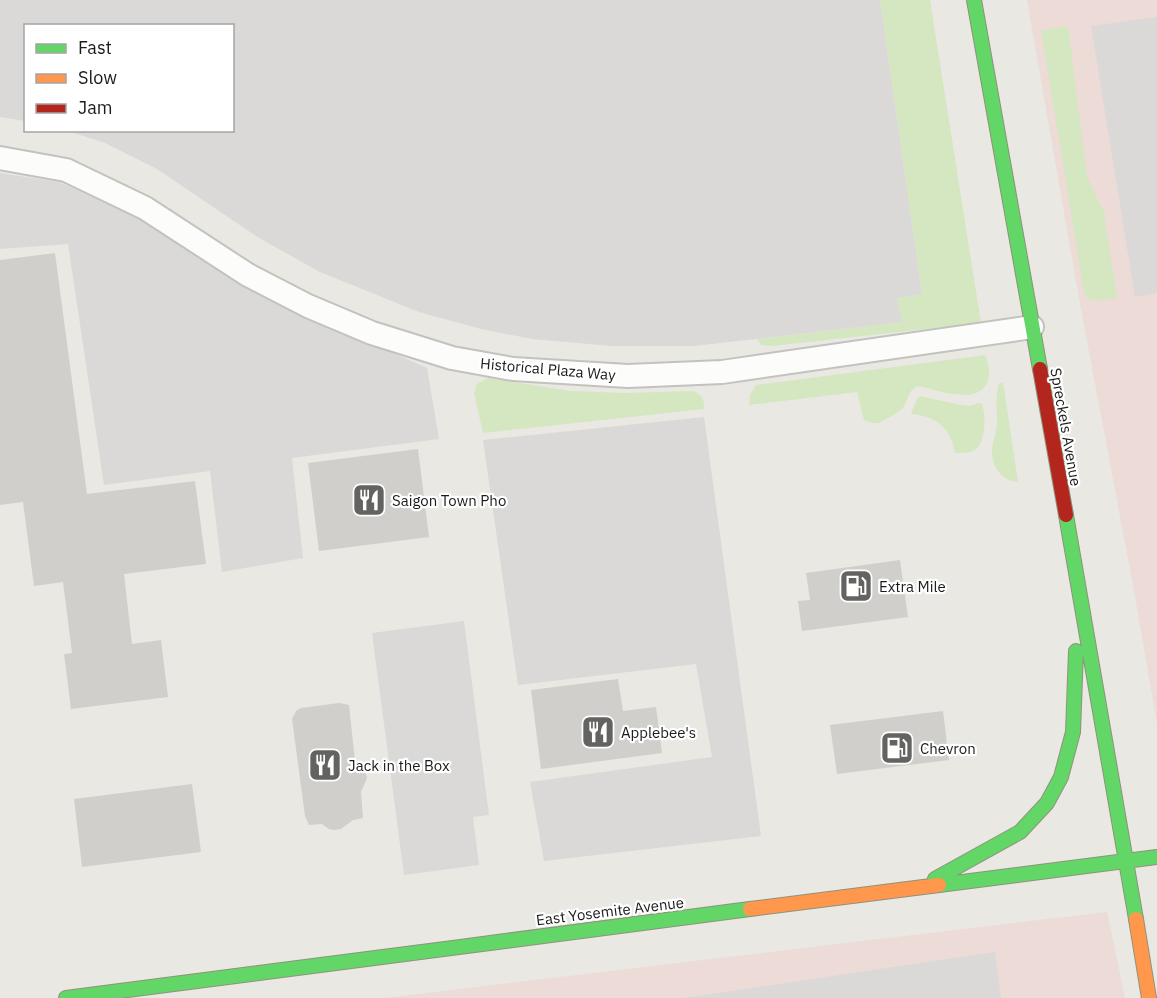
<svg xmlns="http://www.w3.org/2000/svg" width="1157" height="998" font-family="'IBM Plex Sans',sans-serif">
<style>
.commercial{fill:#ecdbd7}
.grass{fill:#d4e7c1}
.parking{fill:#dad9d7}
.building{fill:#d1cfcc}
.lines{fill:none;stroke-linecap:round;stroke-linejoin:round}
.street-casing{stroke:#c2c2bf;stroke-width:26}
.fast-casing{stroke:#8f927c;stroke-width:16}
.slow-casing{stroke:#8f927c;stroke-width:16}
.jam-casing{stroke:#8f927c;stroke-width:16}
.street{stroke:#fcfcfb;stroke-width:22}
.fast{stroke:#63d668;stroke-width:14}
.slow{stroke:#ff974d;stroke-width:14}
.jam{stroke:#b3261e;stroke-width:14}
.labels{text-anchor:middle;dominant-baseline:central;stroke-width:4.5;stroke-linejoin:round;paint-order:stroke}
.street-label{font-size:15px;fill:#1b1b1b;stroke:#fff}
.poi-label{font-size:15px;fill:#1b1b1b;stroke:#fff;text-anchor:start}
</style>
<rect width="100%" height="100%" fill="#e9e8e3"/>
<!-- commercial -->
<path class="commercial" d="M 1027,0 L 1157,0 L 1157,724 L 1135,596 L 1080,304 Z
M 1107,912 L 1125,998 L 384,998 Z"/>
<!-- grass -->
<path class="grass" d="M 880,0 L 930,0 L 981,323 L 772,346 L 761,345 L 757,339 L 901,322 L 897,298 L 922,294 Z
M 1068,26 L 1087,176 L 1104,213 L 1117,298 L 1095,301 L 1086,297 L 1084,292 L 1041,30 Z
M 986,355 C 987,361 990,369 989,375 C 985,409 938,390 918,386 C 906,391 909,402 901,410 C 899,412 881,422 879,423 C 874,424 868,422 864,420 L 857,392 L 749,405 L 750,395 L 756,385 Z
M 488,378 L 571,391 L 626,393 L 693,391 C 703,395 704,399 704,409 L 483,433 L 474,393 L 477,384 Z
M 1003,382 L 1018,482 C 1001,481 991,465 992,449 C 993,440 997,431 997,421 C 997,409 995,397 999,384 Z
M 920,396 L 961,405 L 969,406 L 979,403 L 982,404 C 986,415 986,443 975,450 C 970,453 961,453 955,453 C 951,428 936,416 911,414 L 917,399 Z"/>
<!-- parking -->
<path class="parking" d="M 0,0 L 880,0 L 922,294 L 897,298 L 902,322 L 694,346 L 612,346 L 532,339 L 481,329 L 419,312 L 320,272 L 259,238 L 157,169 L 105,143 L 68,131 L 232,130 L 232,26 L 26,26 L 25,121 L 0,117 Z
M 1157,17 L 1157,293 L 1135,297 L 1091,26 Z
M 0,173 L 59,182 L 145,221 L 238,284 L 427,368 L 439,439 L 292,458 L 303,558 L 222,572 L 210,471 L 104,485 L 68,244 L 0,249 Z
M 704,417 L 761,836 L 544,861 L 530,782 L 712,757 L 696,664 L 518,685 L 483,440 Z
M 464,621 L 489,815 L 473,817 L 479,865 L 404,875 L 372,633 Z
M 995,952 L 1001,998 L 683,998 L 684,998 Z"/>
<!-- building -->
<path class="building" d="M 55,253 L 87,494 L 195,481 L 206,564 L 124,574 L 132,644 L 161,640 L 168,697 L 71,709 L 64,654 L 72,653 L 63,582 L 34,586 L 23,502 L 0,505 L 0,260 Z
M 418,449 L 429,537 L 319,551 L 308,463 Z
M 900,560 L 908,617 L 802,631 L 798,601 L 810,600 L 806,573 Z
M 618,679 L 623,711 L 656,707 L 662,753 L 541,769 L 531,690 Z
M 339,703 L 349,705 L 355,761 L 365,771 L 367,778 L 361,792 L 363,818 L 353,820 L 341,829 L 334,830 L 329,829 L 322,824 L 309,825 L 305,816 L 292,719 L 296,711 L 301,708 Z
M 943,711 L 949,760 L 837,774 L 830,725 Z
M 192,784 L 201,852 L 82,867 L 74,799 Z"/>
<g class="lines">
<defs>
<path id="street" d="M 0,158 L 66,170 L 145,208 L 248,275 L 308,306 L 372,333 L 452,358 L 513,369 L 628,376 L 722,372 L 1032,327"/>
<path id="fast" d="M 974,0 L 1040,369
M 1066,515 L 1136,919
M 935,879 L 1020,832 L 1047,803 L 1061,777 L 1073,732 L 1076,651
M 939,885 L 1157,857
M 66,998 C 294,970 522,938 750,909"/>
<path id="slow" d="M 750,909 L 939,885
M 1136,919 L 1149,998"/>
<path id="jam" d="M 1040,369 L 1066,515"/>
</defs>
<!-- street casing -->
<use href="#street" class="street-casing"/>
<!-- fast casing -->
<use href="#fast" class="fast-casing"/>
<!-- slow casing -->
<use href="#slow" class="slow-casing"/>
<!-- jam casing -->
<use href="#jam" class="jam-casing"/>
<!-- street -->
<use href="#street" class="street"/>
<!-- fast -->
<use href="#fast" class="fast"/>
<!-- slow -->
<use href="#slow" class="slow"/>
<!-- jam -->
<use href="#jam" class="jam"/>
</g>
<!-- icons -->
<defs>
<symbol id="restaurant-square" viewBox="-11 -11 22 22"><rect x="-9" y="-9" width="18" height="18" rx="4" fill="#636361" stroke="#fff"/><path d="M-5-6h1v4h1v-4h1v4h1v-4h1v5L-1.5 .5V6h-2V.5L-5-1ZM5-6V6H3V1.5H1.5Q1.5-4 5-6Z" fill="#fff"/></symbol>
<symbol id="fuel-square" viewBox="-11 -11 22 22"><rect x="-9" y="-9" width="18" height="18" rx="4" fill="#636361" stroke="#fff"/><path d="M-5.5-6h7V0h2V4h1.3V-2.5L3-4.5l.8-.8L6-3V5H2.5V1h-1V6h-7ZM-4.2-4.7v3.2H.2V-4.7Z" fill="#fff"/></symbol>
</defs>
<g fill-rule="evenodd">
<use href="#restaurant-square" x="350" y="481" width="38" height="38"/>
<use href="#fuel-square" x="837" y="567" width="38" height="38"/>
<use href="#restaurant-square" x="579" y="713" width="38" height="38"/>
<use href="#fuel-square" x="878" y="729" width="38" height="38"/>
<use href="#restaurant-square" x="306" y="746" width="38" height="38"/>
</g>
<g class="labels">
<!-- street labels -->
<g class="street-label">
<text transform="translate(548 369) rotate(5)">Historical Plaza Way</text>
<text transform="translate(1066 427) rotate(80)">Spreckels Avenue</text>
<text transform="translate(610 911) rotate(-7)">East Yosemite Avenue</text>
</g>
<!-- poi labels -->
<g class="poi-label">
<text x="392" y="500">Saigon Town Pho</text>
<text x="879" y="586">Extra Mile</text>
<text x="621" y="732">Applebee's</text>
<text x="920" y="748">Chevron</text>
<text x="348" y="765">Jack in the Box</text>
</g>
</g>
<!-- legend -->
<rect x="24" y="24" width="210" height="108" fill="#ffffff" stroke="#a4a4a4" stroke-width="1.5"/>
<rect x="36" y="44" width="30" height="9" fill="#63d668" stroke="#a4a4a4" stroke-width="1.5"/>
<text x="78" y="54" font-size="18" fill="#1b1b1b">Fast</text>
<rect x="36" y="74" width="30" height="9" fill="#ff974d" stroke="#a4a4a4" stroke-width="1.5"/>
<text x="78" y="84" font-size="18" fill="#1b1b1b">Slow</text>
<rect x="36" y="104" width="30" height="9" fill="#b3261e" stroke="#a4a4a4" stroke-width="1.5"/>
<text x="78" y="114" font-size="18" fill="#1b1b1b">Jam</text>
</svg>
